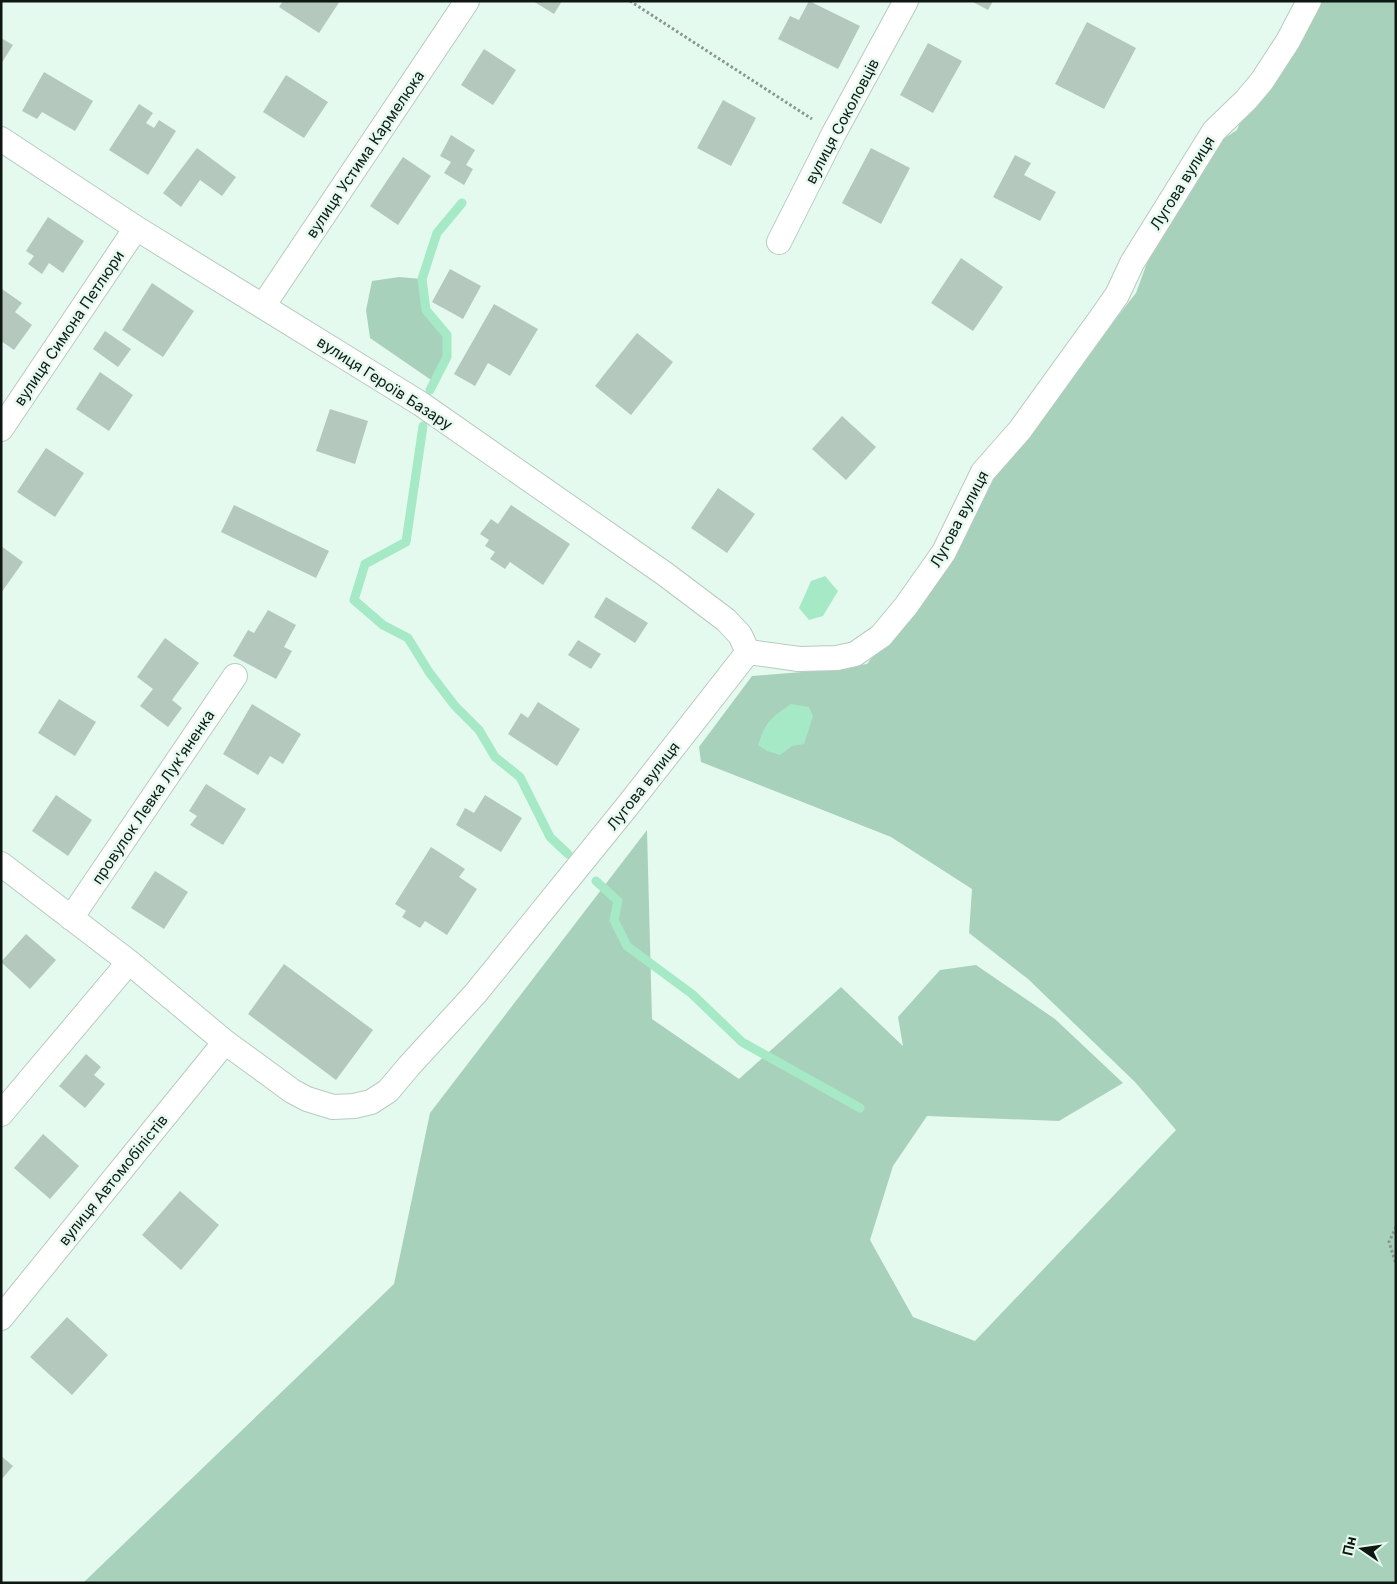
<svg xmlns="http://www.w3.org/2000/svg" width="1397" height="1584" font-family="Inter,sans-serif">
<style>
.green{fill:#a8d1bb}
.water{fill:#a6e9c6}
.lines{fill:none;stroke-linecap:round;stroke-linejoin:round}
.stream{stroke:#a6e9c6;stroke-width:9}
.building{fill:#b4c8bd}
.minor-casing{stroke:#b7cbc0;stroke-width:26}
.path{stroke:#88978f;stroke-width:3;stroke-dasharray:2.5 2.5;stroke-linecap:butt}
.minor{stroke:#fff;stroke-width:24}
.labels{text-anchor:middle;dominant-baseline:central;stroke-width:5;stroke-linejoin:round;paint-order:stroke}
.street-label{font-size:15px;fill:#0f1713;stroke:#e5faef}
</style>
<rect width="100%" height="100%" fill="#e5faef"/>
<!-- green -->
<path class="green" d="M 1318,1 L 1396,1 L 1396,1583 L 83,1583 L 394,1284 L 430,1113 L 647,830 L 652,1019 L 739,1079 L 841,987 L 903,1046 L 898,1017 L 940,970 L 976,965 L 1055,1019 L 1123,1083 L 1059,1121 L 927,1116 L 893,1166 L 870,1240 L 913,1317 L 975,1341 L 1176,1130 L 1135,1082 L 1028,979 L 969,933 L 972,889 L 891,837 L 701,762 L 699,747 L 752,676 L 814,671 L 867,664 L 956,550 L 988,485 L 1056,394 L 1136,293 L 1163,219 L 1214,145 L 1237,130 L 1242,117 Z
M 399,277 L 422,279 L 426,310 L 447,335 L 447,357 L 434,382 L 370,338 L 366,310 L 372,281 Z"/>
<!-- water -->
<path class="water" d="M 825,576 L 838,591 L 823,616 L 809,620 L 799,608 L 811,581 Z
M 791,704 L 809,707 L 813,716 L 804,744 L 792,746 L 780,755 L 767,751 L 758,745 C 766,721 771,718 791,704 Z"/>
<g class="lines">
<!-- stream -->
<path class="stream" d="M 430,390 L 447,357 L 447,335 L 426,310 L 422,279 L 437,233 L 462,203
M 423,426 L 406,542 L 365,564 L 354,600 L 383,625 L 408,638 L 429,672 L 455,706 L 479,730 L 495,757 L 520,777 L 550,837 L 568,854
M 596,881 L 618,901 L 614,920 L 627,946 L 692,994 L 742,1042 L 860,1108"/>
</g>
<!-- building -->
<path class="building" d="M 283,1 L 340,1 L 319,33 L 279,7 Z
M 533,1 L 562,1 L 554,14 Z
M 809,1 L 860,26 L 838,69 L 778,39 L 790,16 L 799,20 Z
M 971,1 L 993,1 L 988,10 Z
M 1087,22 L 1136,48 L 1104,109 L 1055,84 Z
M 1,38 L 13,45 L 1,64 Z
M 928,43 L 962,61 L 933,113 L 900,95 Z
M 484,49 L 516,70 L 493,105 L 461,85 Z
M 44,72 L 93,101 L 75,131 L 42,112 L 37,119 L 22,111 Z
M 286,75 L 328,102 L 304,138 L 263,112 Z
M 723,100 L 756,118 L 731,166 L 697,148 Z
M 139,104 L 153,113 L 146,123 L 154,128 L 159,120 L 176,131 L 148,175 L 109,150 Z
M 451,135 L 475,150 L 466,165 L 473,169 L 464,185 L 444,173 L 451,162 L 440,156 Z
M 197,148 L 236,177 L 222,196 L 200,180 L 181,207 L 163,193 Z
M 871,148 L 910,168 L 881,224 L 842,203 Z
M 1015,155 L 1031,163 L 1024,175 L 1056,192 L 1040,221 L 993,197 Z
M 403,157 L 431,176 L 398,225 L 370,206 Z
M 48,217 L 84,241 L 63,273 L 49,263 L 42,274 L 28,264 L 34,256 L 26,251 Z
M 961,258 L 1003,287 L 973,331 L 931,303 Z
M 450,269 L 481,286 L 463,319 L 432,302 Z
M 152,283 L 194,311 L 163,357 L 122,330 Z
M 2,289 L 22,303 L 15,312 L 32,325 L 14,350 L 1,341 Z
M 494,304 L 538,329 L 510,376 L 488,363 L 475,386 L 454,374 Z
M 105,331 L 131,349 L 118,367 L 93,349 Z
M 637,333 L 673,362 L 631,415 L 595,386 Z
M 100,372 L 133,395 L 109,431 L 76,409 Z
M 330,409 L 368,421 L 355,464 L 316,451 Z
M 842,416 L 876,447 L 846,480 L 812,449 Z
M 46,448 L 84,473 L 55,517 L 17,492 Z
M 718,488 L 755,514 L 727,553 L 691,528 Z
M 234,505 L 329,551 L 316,578 L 221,532 Z
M 511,505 L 570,544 L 543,585 L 510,562 L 505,569 L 490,559 L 495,552 L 485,546 L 489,540 L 480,534 L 491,519 L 498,524 Z
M 1,546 L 23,562 L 1,593 Z
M 606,597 L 648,623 L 635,643 L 594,617 Z
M 268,610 L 296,625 L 284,647 L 292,651 L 276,679 L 233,656 L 248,630 L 254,633 Z
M 165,638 L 199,663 L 172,700 L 182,708 L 168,727 L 140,706 L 153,689 L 137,677 Z
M 578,640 L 601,654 L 591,669 L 568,655 Z
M 59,699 L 96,722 L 75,756 L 38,733 Z
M 538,702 L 580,729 L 557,766 L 508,734 L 521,713 L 528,718 Z
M 252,704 L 301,734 L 283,764 L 270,756 L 258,775 L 223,754 Z
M 206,784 L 246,809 L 223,845 L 190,825 L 197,816 L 189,811 Z
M 56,795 L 92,820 L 68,856 L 32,831 Z
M 485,795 L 522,818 L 501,852 L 456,825 L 465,808 L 474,813 Z
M 431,847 L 465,869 L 459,877 L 477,889 L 447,935 L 425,921 L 420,928 L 402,917 L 406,911 L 395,904 Z
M 155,871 L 188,892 L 164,929 L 131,908 Z
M 26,934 L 56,960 L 30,989 L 1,962 Z
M 284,964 L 373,1030 L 336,1080 L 248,1014 Z
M 86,1054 L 101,1067 L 94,1075 L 105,1084 L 85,1108 L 59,1086 Z
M 43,1134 L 79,1166 L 50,1199 L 14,1168 Z
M 180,1191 L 219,1225 L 181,1270 L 142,1235 Z
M 67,1317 L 108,1355 L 72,1395 L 30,1357 Z
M 1,1456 L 13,1466 L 1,1480 Z"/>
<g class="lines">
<defs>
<path id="minor" d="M 1,139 L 136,228 L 421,404 L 665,574 L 726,620 L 740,635 L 748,652
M 779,242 L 834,133 L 906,1
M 263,306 L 467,1
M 1,429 L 136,228
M 1,864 L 129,962 L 225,1042 L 292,1091 L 307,1099 L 333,1107 L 354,1106 L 371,1102 L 388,1091 L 409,1066 L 475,994 L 629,804 L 748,652 L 799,659 L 837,658 L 855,654 L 881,636 L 906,606 L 944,552 L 983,472 L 1020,430 L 1103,315 L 1117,295 L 1132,263 L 1214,131 L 1246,100 L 1262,81 L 1288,41 L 1309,1
M 71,918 L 235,676
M 1,1114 L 129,962
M 1,1318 L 225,1042"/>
</defs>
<!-- minor casing -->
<use href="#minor" class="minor-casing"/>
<!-- path -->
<path class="path" d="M 630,1 L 812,119
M 1396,1227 L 1389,1242 L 1396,1264"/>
<!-- minor -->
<use href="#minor" class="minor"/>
</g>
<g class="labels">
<!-- street labels -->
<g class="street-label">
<text transform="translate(842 121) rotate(-62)">вулиця Соколовців</text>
<text transform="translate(365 154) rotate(-56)">вулиця Устима Кармелюка</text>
<text transform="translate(1182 183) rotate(-58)">Лугова вулиця</text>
<text transform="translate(69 328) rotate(-56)">вулиця Симона Петлюри</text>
<text transform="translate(385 383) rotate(33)">вулиця Героїв Базару</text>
<text transform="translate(959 519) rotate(-62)">Лугова вулиця</text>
<text transform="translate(643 786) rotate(-52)">Лугова вулиця</text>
<text transform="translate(153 797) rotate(-56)">провулок Левка Лук'яненка</text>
<text transform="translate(113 1180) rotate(-51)">вулиця Автомобілістів</text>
</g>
</g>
<!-- border -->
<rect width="1397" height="1584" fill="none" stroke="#0f1713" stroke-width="5"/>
<!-- north arrow -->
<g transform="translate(1362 1549) rotate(283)" stroke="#e5faef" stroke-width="4" paint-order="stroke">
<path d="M0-4L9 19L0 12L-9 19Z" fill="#0f1713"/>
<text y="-8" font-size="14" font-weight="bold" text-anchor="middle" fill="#0f1713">Пн</text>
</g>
</svg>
